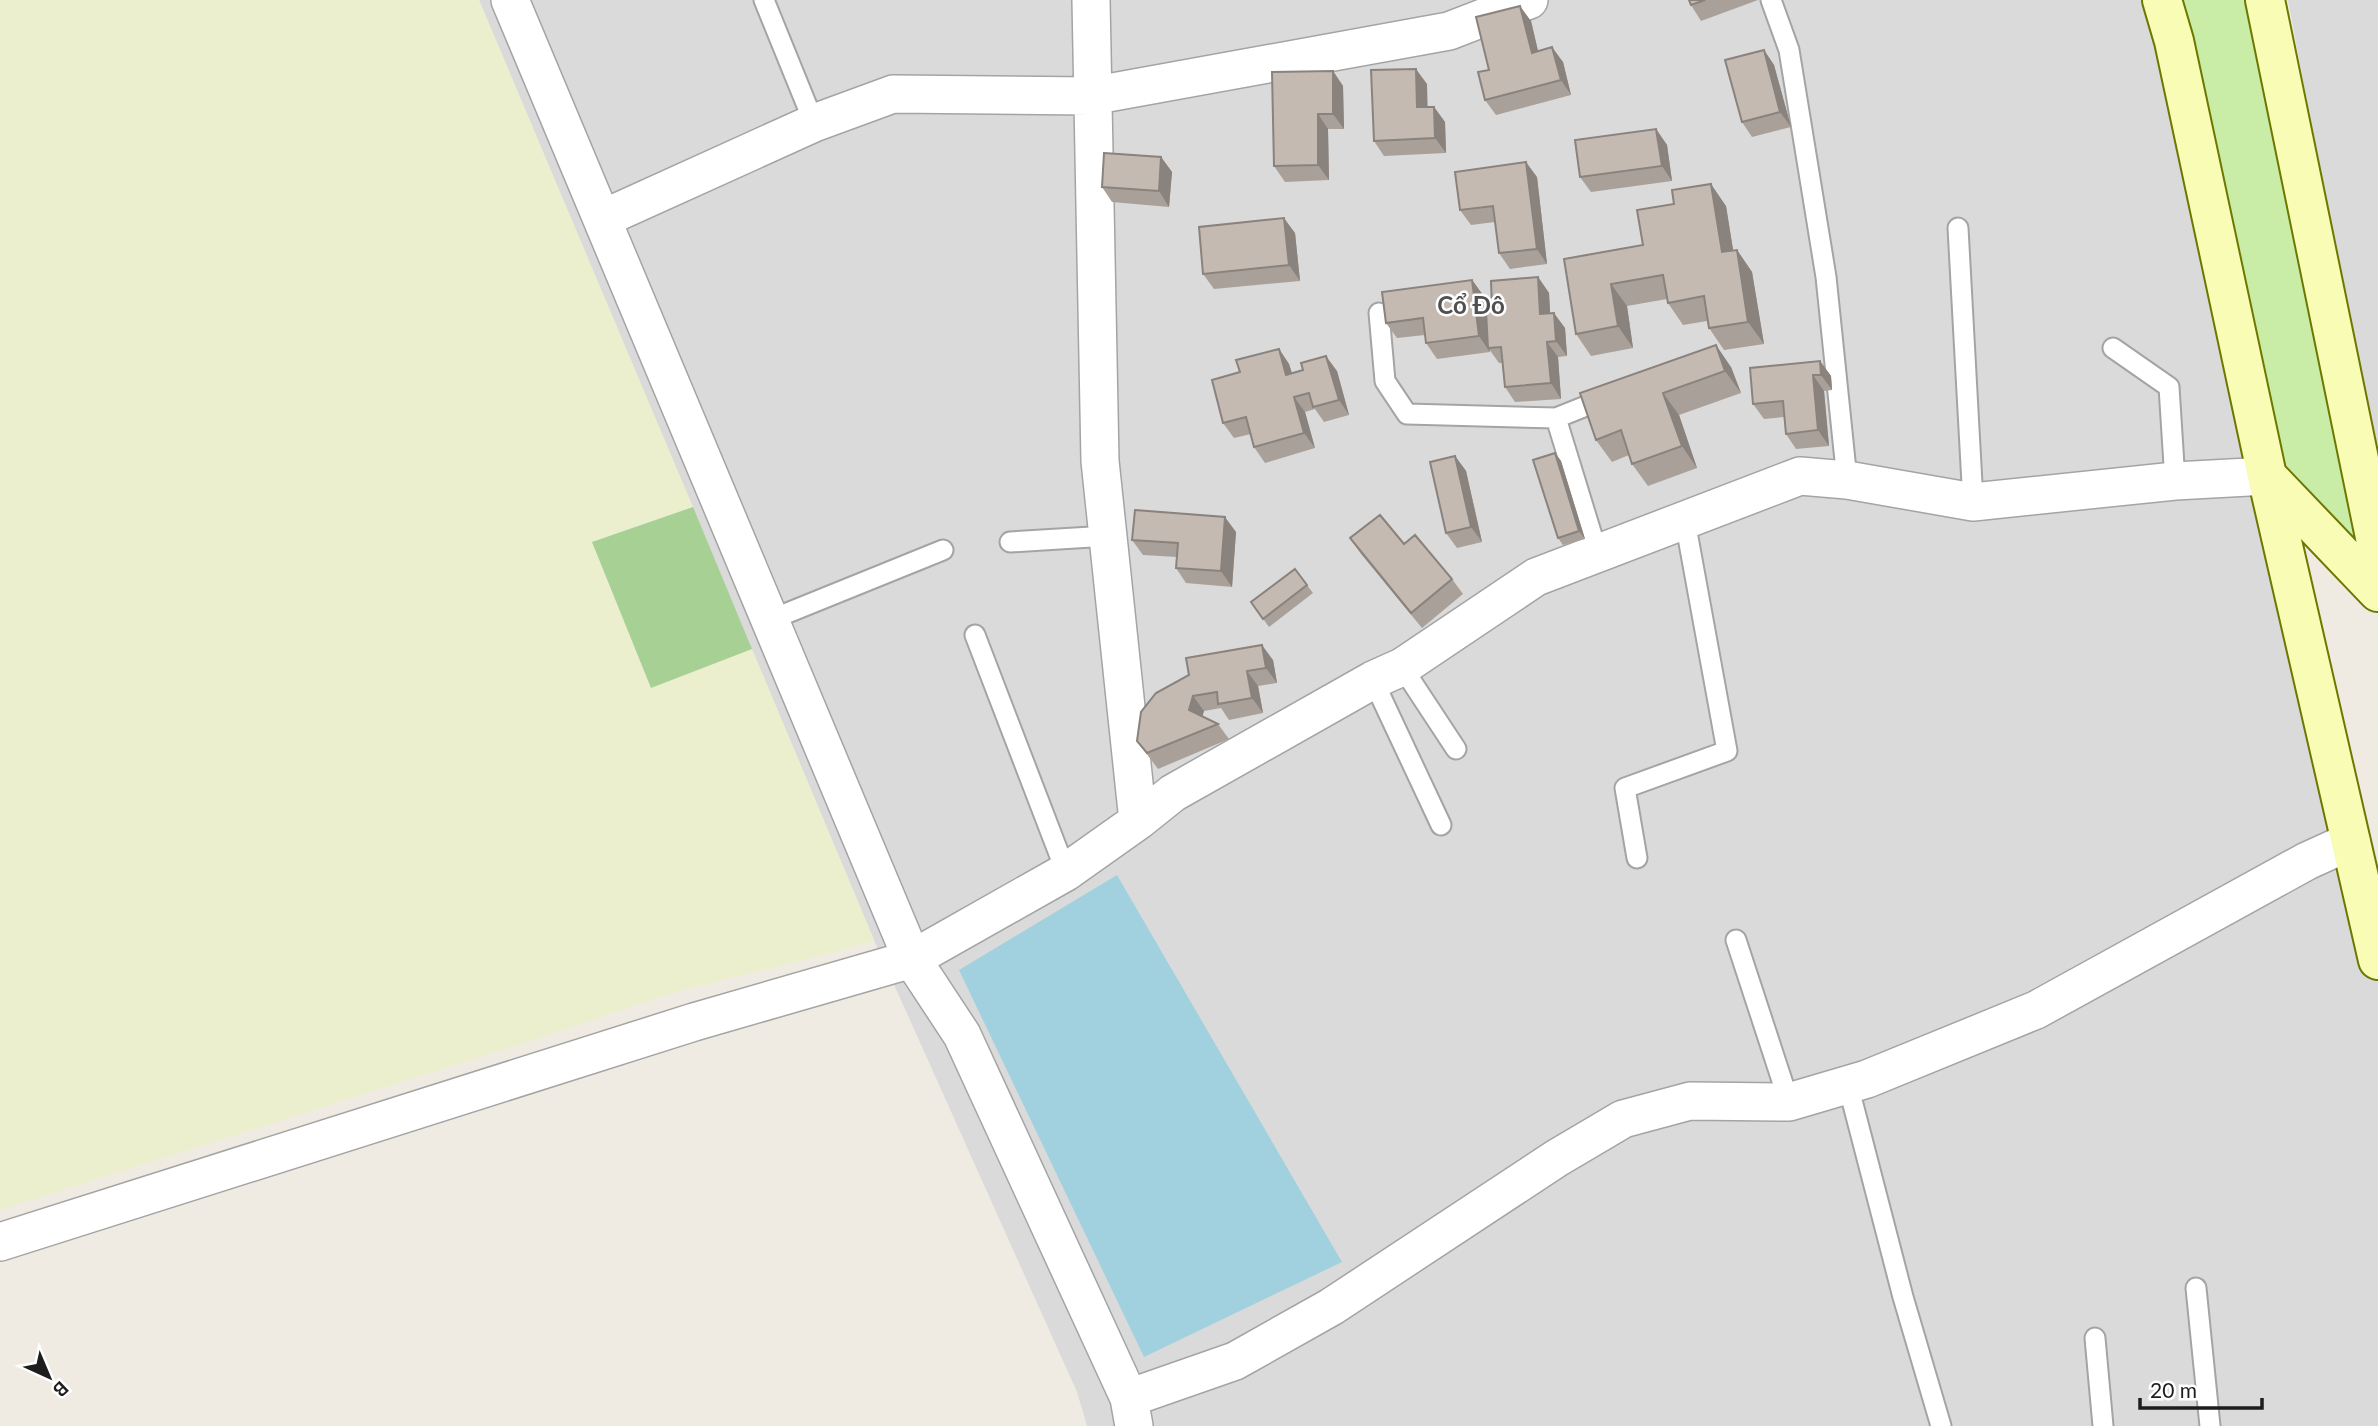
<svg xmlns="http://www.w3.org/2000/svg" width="2378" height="1426" font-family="Lato,sans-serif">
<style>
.residential{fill:#dbdada}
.farmland{fill:#ecefcd}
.grass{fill:#c9eca6}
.forest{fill:#a7d095}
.water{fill:#a1d1df}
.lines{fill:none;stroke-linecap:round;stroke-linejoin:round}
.service-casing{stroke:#a4a4a4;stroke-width:23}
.minor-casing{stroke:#a4a4a4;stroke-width:40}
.secondary-casing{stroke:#6c7800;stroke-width:42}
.service{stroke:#fff;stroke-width:19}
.minor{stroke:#fff;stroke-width:37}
.secondary{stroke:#f9fcb4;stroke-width:38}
.wall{fill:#a9a099}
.shaded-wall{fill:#89827d}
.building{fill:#c4bab2;stroke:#89827d;stroke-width:2}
.labels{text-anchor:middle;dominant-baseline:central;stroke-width:5;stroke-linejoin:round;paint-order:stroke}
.quarter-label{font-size:24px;font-weight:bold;fill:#505050;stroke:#fff}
</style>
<rect width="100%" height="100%" fill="#efebe3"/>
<!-- residential -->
<path class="residential" d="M 479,0 L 2172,0 L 2378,895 L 2378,1426 L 1087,1426 L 1077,1392 L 874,940 Z
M 2288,0 L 2378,0 L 2378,449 L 2319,166 Z"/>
<!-- farmland -->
<path class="farmland" d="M 0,0 L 479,0 L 693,507 L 592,542 L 651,687 L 752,649 L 874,940 L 828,954 L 672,993 L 540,1038 L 0,1210 Z"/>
<!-- grass -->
<path class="grass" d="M 2172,0 L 2249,0 L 2362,554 L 2279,468 Z"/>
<!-- forest -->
<path class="forest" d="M 693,507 L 752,649 L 651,688 L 592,542 Z"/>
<!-- water -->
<path class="water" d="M 1117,875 L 1342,1262 L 1144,1357 L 959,970 Z"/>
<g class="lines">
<defs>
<path id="service" d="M 764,0 L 814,123
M 1771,0 L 1789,50 L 1826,277 L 1847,480
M 1958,228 L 1973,502
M 1379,313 L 1385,381 L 1407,414 L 1556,418 L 1606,398
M 2113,348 L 2169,387 L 2175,481
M 1556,418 L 1598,555
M 1010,542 L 1108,536
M 770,620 L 943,550
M 975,635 L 1066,872
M 1402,667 L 1456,749
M 1373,680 L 1441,825
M 1637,858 L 1625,788 L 1727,751 L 1685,521
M 1736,940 L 1789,1102
M 1848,1085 L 1903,1297 L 1941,1426
M 2196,1288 L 2210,1426
M 2095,1338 L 2103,1426"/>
<path id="minor" d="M 510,0 L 912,959 L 962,1035 L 1129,1398 L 1134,1426
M 1091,0 L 1100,461 L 1138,821
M 602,219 L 814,123 L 893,94 L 1091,96 L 1449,31 L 1529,0
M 0,1242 L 694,1022 L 912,959 L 1066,872 L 1138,821 L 1173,793 L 1373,680 L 1402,667 L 1536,577 L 1800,476 L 1847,480 L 1973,502 L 2175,481 L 2267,476
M 1129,1398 L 1235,1361 L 1331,1307 L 1557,1158 L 1623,1119 L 1690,1101 L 1789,1102 L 1867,1079 L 2036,1010 L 2307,861 L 2351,841"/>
<path id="secondary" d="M 2162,0 L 2174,41 L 2267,476 L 2378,960
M 2265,0 L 2378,552
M 2268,477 L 2378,592"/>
</defs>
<!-- service casing -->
<use href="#service" class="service-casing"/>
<!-- minor casing -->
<use href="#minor" class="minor-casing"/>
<!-- secondary casing -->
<use href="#secondary" class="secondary-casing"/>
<!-- service -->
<use href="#service" class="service"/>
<!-- minor -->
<use href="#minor" class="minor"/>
<!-- secondary -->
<use href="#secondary" class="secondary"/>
</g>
<!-- wall -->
<path class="wall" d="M 1689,0 L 1758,0 L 1701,21 L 1691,5 Z
M 1531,21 L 1538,51 L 1563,62 L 1571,95 L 1496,115 L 1485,100 L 1489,70 Z
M 1764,50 L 1774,65 L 1791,127 L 1752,137 L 1742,122 Z
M 1333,71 L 1343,86 L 1344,129 L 1328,129 L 1329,180 L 1285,182 L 1274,166 Z
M 1427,84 L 1427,107 L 1434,107 L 1445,122 L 1446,153 L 1384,156 L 1374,141 Z
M 1656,129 L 1667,145 L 1672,181 L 1591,192 L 1580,177 Z
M 1161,157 L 1172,172 L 1169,207 L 1112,202 L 1102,187 Z
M 1537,177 L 1547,264 L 1510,269 L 1499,253 L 1495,222 L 1471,225 L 1460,210 Z
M 1726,206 L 1733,250 L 1737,250 L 1752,272 L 1764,344 L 1724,350 L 1709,328 L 1707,321 L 1683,325 L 1668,303 L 1667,299 L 1627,306 L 1633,348 L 1591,356 L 1576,334 L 1564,259 L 1643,245 Z
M 1295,233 L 1300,281 L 1214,289 L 1203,274 Z
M 1538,277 L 1549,293 L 1550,313 L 1565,328 L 1567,356 L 1558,357 L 1561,399 L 1515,402 L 1505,387 L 1503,363 L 1499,363 L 1489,349 L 1490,352 L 1437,359 L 1426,343 L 1425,335 L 1397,338 L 1386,323 L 1472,280 L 1483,295 L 1487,333 L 1492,310 Z
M 1279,349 L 1289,364 L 1292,373 L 1337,371 L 1349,415 L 1324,422 L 1315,409 L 1305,412 L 1315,448 L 1265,463 L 1254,447 L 1251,434 L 1234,438 L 1223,423 L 1240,372 Z
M 1820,361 L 1831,376 L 1832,390 L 1824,391 L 1829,446 L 1796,449 L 1786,434 L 1784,417 L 1764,419 L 1753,404 Z
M 1731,367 L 1741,393 L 1679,415 L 1697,468 L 1648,486 L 1632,464 L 1629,455 L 1612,462 L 1596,440 L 1580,393 Z
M 1555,453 L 1561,461 L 1585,539 L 1563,545 L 1558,538 Z
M 1455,456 L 1466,471 L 1482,542 L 1457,548 L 1446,533 Z
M 1236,532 L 1232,587 L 1186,583 L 1176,568 L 1177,557 L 1143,555 L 1132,540 Z
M 1350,538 L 1404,544 L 1452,579 L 1463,594 L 1422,628 L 1361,554 Z
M 1307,585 L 1313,593 L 1269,627 L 1251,602 Z
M 1273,660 L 1277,683 L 1258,686 L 1263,713 L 1229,720 L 1221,708 L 1204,711 L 1202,716 L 1218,724 L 1229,739 L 1158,769 L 1137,741 L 1189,675 Z"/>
<!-- shaded-wall -->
<path class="shaded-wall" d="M 1520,6 L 1531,21 L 1542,68 L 1532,53 Z
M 1552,47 L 1563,62 L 1571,95 L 1561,80 Z
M 1764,50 L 1774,65 L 1791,127 L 1780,112 Z
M 1416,69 L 1427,84 L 1428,123 L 1417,107 Z
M 1333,71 L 1343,86 L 1344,129 L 1333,114 Z
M 1434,107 L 1445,122 L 1446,153 L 1435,138 Z
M 1318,114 L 1328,129 L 1329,180 L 1318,165 Z
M 1656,129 L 1667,145 L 1672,181 L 1662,166 Z
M 1161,157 L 1172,172 L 1169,207 L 1159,191 Z
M 1526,162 L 1537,177 L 1547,264 L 1537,249 Z
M 1711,184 L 1726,206 L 1737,274 L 1722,252 Z
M 1284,218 L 1295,233 L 1300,281 L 1289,265 Z
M 1737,250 L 1752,272 L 1764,344 L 1748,322 Z
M 1538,277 L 1549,293 L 1551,329 L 1540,314 Z
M 1472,280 L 1483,295 L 1490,352 L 1479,336 Z
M 1611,284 L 1627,306 L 1633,348 L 1618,326 Z
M 1554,313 L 1565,328 L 1567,356 L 1556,341 Z
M 1547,342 L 1558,357 L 1561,399 L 1551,383 Z
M 1716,345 L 1731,367 L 1741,393 L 1725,371 Z
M 1279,349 L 1289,364 L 1297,391 L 1286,375 Z
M 1326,356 L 1337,371 L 1349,415 L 1339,400 Z
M 1820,361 L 1831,376 L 1832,390 L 1821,375 Z
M 1813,375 L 1824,391 L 1829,446 L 1818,430 Z
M 1663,393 L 1679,415 L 1697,468 L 1682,446 Z
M 1294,397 L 1305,412 L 1315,448 L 1304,433 Z
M 1555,453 L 1561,461 L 1585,539 L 1579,531 Z
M 1455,456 L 1466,471 L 1482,542 L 1471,527 Z
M 1225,517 L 1236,532 L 1232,587 L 1221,571 Z
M 1262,645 L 1273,660 L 1277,683 L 1266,668 Z
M 1247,671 L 1258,686 L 1263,713 L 1252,698 Z
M 1193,696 L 1204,711 L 1200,725 L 1189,710 Z"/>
<!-- building -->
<path class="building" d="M 1689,0 L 1705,0 L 1691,5 Z
M 1520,6 L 1532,53 L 1552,47 L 1561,80 L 1485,100 L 1478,72 L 1489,70 L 1476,17 Z
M 1764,50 L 1780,112 L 1742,122 L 1725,60 Z
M 1416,69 L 1417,107 L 1434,107 L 1435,138 L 1374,141 L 1371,70 Z
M 1333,71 L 1333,114 L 1318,114 L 1318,165 L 1274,166 L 1272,72 Z
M 1656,129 L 1662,166 L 1580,177 L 1575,140 Z
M 1104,153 L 1161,157 L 1159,191 L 1102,187 Z
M 1526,162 L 1537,249 L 1499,253 L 1493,206 L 1460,210 L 1455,172 Z
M 1711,184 L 1722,252 L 1737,250 L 1748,322 L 1709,328 L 1704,296 L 1668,303 L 1663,275 L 1611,284 L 1618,326 L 1576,334 L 1564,259 L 1643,245 L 1637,210 L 1674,204 L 1672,190 Z
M 1284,218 L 1289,265 L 1203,274 L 1199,227 Z
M 1538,277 L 1540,314 L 1554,313 L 1556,341 L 1547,342 L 1551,383 L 1505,387 L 1501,347 L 1488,348 L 1486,311 L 1492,310 L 1491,281 Z
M 1472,280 L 1479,336 L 1426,343 L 1423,318 L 1386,323 L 1382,292 Z
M 1716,345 L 1725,371 L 1663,393 L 1682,446 L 1632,464 L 1621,430 L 1596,440 L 1580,393 Z
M 1279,349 L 1286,375 L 1303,370 L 1301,363 L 1326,356 L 1339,400 L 1313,407 L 1309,393 L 1294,397 L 1304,433 L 1254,447 L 1246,417 L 1223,423 L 1212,380 L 1240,372 L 1236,360 Z
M 1820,361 L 1821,375 L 1813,375 L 1818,430 L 1786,434 L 1783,401 L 1753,404 L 1750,368 Z
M 1555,453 L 1579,531 L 1558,538 L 1533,460 Z
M 1455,456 L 1471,527 L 1446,533 L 1430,462 Z
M 1135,510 L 1225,517 L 1221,571 L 1176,568 L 1178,543 L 1132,540 Z
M 1380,515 L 1404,544 L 1415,535 L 1452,579 L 1411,613 L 1350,538 Z
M 1295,569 L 1307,585 L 1263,619 L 1251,602 Z
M 1262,645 L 1266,668 L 1247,671 L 1252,698 L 1218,704 L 1217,692 L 1193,696 L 1189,710 L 1218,724 L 1147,753 L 1137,741 L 1141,712 L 1156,693 L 1189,675 L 1186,658 Z"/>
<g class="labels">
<!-- quarter labels -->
<g class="quarter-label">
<text x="1471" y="304">Cổ Đô</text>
</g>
</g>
<!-- north arrow -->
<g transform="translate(49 1377) rotate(136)" stroke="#ffffff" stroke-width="5" paint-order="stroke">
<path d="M0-5L12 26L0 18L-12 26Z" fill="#1d1d1d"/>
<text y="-10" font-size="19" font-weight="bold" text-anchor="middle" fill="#1d1d1d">B</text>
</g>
<!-- scale -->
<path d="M2140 1398v10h122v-10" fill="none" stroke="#1d1d1d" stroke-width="3.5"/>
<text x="2150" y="1398" font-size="21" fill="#1d1d1d" stroke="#ffffff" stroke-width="5" paint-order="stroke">20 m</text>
</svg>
